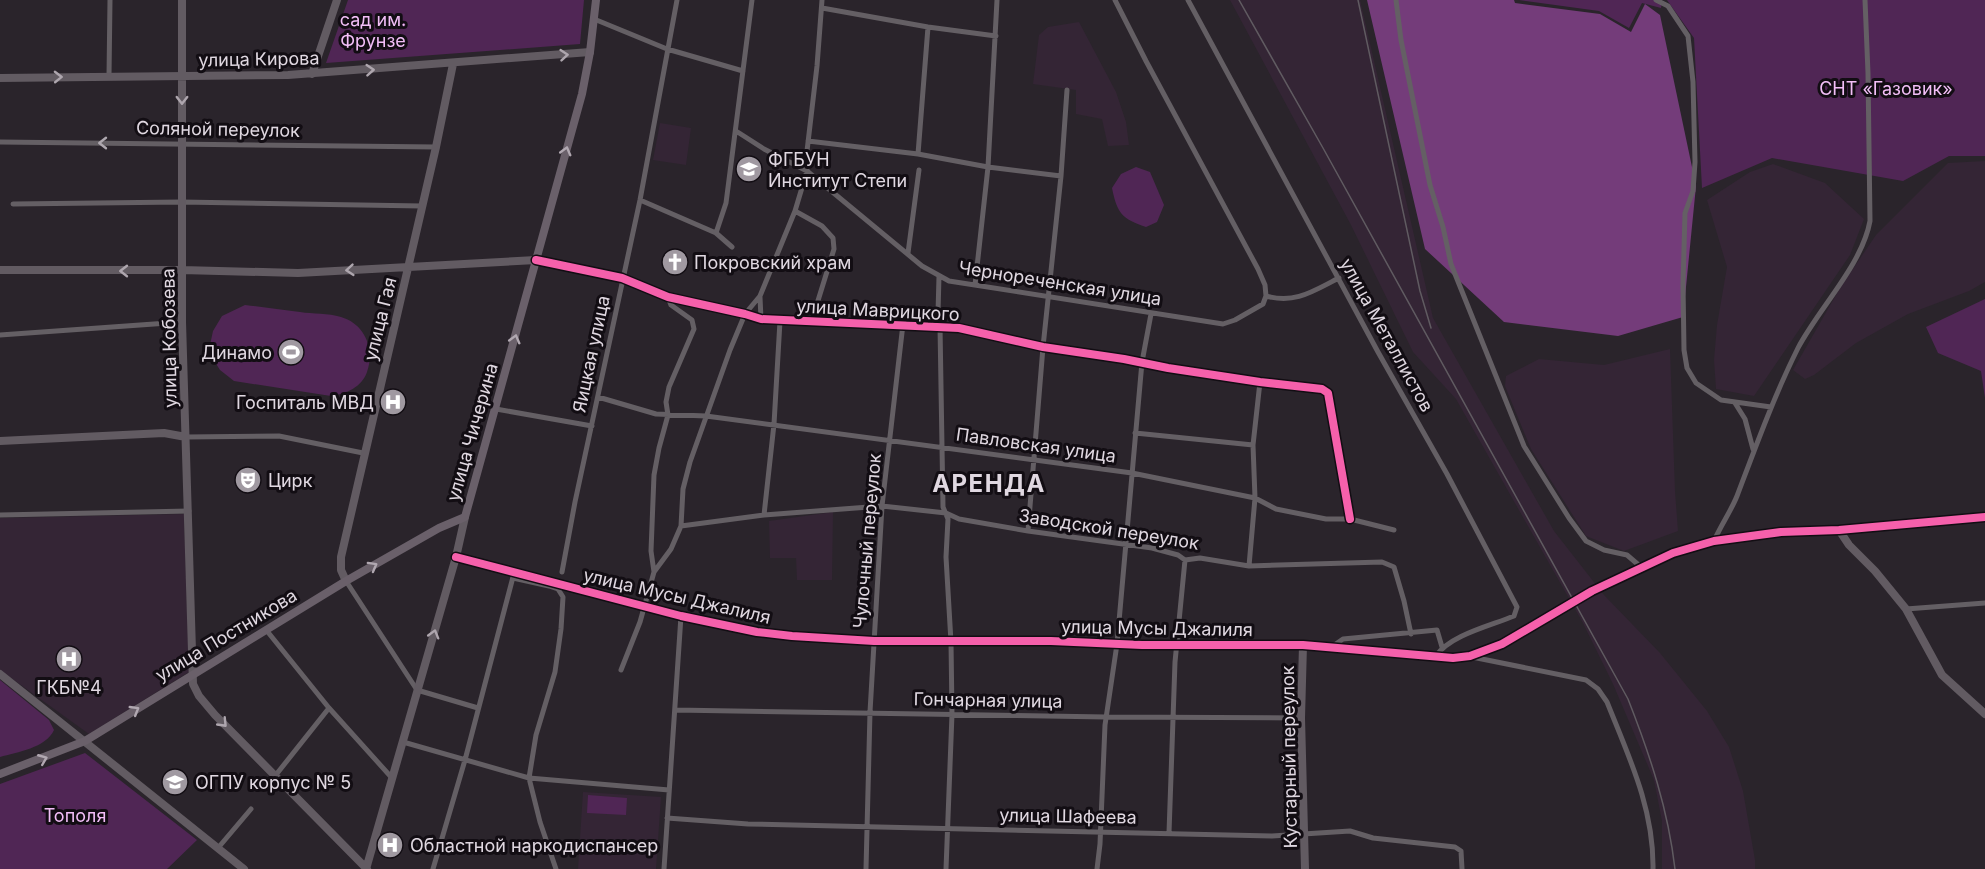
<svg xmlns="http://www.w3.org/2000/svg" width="1985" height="869" font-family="Inter,sans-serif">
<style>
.built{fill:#342535}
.green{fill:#502655}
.forest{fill:#743c7a}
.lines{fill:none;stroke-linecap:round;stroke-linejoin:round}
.street{stroke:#645f64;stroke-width:5}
.secondary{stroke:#625b62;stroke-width:8}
.primary{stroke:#6a606a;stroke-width:8}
.rail{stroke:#605b61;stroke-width:1.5}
.cycleway-casing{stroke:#120d13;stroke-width:11}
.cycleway{stroke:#f560ab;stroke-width:8}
.oneway{stroke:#aea6ae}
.oneway2{stroke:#aea8af}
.oneway3{stroke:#b1a8b1}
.labels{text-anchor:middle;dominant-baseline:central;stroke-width:6;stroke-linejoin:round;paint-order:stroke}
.park-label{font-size:18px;fill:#f2bef7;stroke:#120d13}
.street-label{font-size:18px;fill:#e0d8e1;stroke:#120d13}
.poi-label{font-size:18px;fill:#e0d8e1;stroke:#120d13;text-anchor:start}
.district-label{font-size:24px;font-weight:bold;letter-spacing:1.5px;fill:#e0d8e1;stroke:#120d13}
</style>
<rect width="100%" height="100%" fill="#2a242b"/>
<!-- built -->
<path class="built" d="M 1230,0 L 1360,0 L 1433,318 L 1554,531 L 1604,595 L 1660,653 L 1707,711 L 1729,747 L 1743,791 L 1755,860 L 1755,869 L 1662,869 L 1662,821 L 1654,780 L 1613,684 L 1583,623 L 1456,399 L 1413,352 L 1351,225 Z
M 1079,22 L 1116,92 L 1126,122 L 1129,145 L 1108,146 L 1102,119 L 1076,114 L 1076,90 L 1033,84 L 1039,35 L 1048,27 Z
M 660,123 L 691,128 L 686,165 L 653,160 Z
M 1985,161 L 1985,282 L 1969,291 L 1908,314 L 1856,343 L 1814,375 L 1805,379 L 1793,370 L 1840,288 L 1876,235 L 1948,163 Z
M 1773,164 L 1825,183 L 1864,219 L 1850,255 L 1754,396 L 1716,389 L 1714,360 L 1717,325 L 1727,267 L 1707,200 L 1750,172 Z
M 1670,349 L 1675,491 L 1678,531 L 1624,551 L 1586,536 L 1531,449 L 1505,386 L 1506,376 L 1539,359 L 1604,365 Z
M 833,512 L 832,580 L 797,580 L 796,558 L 770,558 L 769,521 Z
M 184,514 L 189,672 L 89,734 L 0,670 L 0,518 Z
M 583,792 L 661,797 L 656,869 L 578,869 Z"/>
<!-- green -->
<path class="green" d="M 348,0 L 584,0 L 580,44 L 326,63 Z
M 1519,0 L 1662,0 L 1661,8 L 1642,3 L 1629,28 L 1599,11 Z
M 1667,0 L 1985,0 L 1985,156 L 1949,156 L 1903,181 L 1772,158 L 1702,188 L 1694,38 Z
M 1136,167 L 1150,172 L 1164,205 L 1157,222 L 1146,227 C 1122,219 1117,213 1112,188 L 1121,174 Z
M 1985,299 L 1985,398 L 1981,371 L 1938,353 L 1926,327 Z
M 245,305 C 263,307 281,310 300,312 C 313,314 328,313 341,317 C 365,324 375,349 367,372 C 362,387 346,394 331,396 L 234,381 L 220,370 L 213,359 L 210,345 L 213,331 L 222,316 Z
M 0,680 L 49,720 L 54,730 C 46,748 17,752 0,757 Z
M 85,753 L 197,840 L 167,869 L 0,869 L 0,784 Z
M 588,795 L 627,798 L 626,815 L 587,813 Z"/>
<!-- forest -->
<path class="forest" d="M 1367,0 L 1514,0 L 1515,3 L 1600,14 L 1631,32 L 1645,4 L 1660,15 L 1696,186 L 1683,317 L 1618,336 L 1504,322 L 1425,249 Z"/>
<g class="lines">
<!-- street -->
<path class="street" d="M 1115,0 L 1146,61 L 1258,269 L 1265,285 L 1266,296
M 1188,0 L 1378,352 L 1447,474 L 1517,607 L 1514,616 C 1490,626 1450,635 1436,656
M 1396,0 L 1401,40 L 1430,185 L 1443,227 L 1451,264 L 1524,446 L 1569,518 L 1586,541 L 1604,550 L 1627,555 L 1641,567
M 1656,0 L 1668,6 L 1688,36 L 1693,82 L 1695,162 L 1693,191 L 1685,213 L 1683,284 L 1684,350 L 1687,368 L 1696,383 L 1721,400 L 1771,407
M 822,8 L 928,27 L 996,36
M 594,19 L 667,49 L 743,71
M 109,76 L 110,0
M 736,131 L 764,149 L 807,171 L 922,266 L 949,281 L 1223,324 L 1235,320 L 1263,304 L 1266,296
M 808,141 L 918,154 L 988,167 L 1061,176
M 0,142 L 436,147
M 918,154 L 928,27
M 640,200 L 716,233
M 13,204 L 181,202 L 422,206
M 795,211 L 822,226 L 833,238 L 834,249 L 812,320
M 732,247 L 716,233 L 726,203 L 730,172 L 752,0
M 908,253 L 919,170
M 536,260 L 622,278 L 668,297 L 745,314 L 761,319 L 959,328 L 1043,347 L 1124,359 L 1168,368 L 1260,382 L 1322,389 L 1328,393 L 1350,519
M 975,285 L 988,167 L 997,0
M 1266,296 C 1296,304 1313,291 1339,278
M 760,297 L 761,319
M 938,313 L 939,276
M 940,326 L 943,507 L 948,519 L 946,557 L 951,642 L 952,714 L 946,869
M 0,335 L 182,322
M 598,397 L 656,414 L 706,416 L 1132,473 L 1255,498 L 1276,509 L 1326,519 L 1350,519 L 1394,530
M 1735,403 L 1745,419 L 1753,449
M 496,409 L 592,426
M 1135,433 L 1253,445
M 186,437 L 279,436 L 363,453
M 0,515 L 189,511
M 764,515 L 774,424 L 780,321
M 681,526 L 764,515 L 882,506 L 946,513 L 959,519 L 1028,531 L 1152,548 L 1178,555 L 1185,560 L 1200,558 L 1249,566 L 1382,562 L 1394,567 L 1404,601 L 1411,634
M 1028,531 L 1043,347 L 1061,176 L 1067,90
M 1714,541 C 1721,525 1731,511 1737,496 C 1756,446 1774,396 1798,348 C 1819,308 1862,265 1870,221 L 1868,73 L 1865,0
M 1249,566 L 1255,498 L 1253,445 L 1260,382
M 562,572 L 575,502 L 640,200 L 677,0
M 654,572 L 671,549 L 681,526 L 683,489 L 690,462 L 730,350 L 745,314 L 760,296 L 795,211 L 807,171 L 807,151 L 817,66 L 822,0
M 513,578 L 549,586 L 558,589 L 563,597 L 561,629 L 555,672 L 536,735 L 529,778 L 540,822 L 556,869
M 346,581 L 417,690 L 478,708
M 1906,609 L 1985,603
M 267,631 L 329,708 L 392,778
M 1333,646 L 1343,639 L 1437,630 L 1442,647
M 1472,657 L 1586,680 L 1598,689 L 1607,702 C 1629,757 1654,809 1653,869
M 621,670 L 640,622 L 654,572 L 651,551 L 654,475 L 659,448 L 668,415 L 666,402 L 669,387 L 694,329 L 692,320 L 671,305 L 668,297
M 675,710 L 1106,717 L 1301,718
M 403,742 L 529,778 L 669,790
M 275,776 L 329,708
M 667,818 L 748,824 L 1272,836 L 1350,831 L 1373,838 L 1455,847 L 1461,851 L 1462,869
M 1169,833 L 1175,662 L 1185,560
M 218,848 L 251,809
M 433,869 L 465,760 L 513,577
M 664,869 L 681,616
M 866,869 L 870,712 L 882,506 L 903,324
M 1097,869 L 1100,844 L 1105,725 L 1117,644 L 1142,362 L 1151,314"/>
<!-- secondary -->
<path class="secondary" d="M 182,0 L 182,322 L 193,684 L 199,696 L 215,715 L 367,869
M 312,74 L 337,0
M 0,78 L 288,75 L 590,52
M 0,270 L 182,270 L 298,273 L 536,260
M 0,441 L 164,433 L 186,437
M 1839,530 L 1849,545 L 1875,571 L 1906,609 L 1942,675 L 1985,714
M 456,557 L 681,616 L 757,632 L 792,636 L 874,641 L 1051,641 L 1142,645 L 1303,645 L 1453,658 L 1470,656 L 1502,644 L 1592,591 L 1673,553 L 1714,541 L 1781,532 L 1839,530 L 1985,517
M 346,581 L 341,570 L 341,557 L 436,147 L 453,64
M 1303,645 L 1301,718 L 1305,869
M 0,674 L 244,869
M 366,869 L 456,557 L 465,517"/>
<!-- primary -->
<path class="primary" d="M 0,774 L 85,741 L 346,581 L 439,528 L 465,517 L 582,94 L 590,52 L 596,0"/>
<!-- rail -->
<path class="rail" d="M 1239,0 L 1323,148 L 1628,699 C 1650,755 1668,809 1675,869
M 1358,0 L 1420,291 L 1431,328"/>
<defs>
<path id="cycleway" d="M 536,260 L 622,278 L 668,297 L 745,314 L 761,319 L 959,328 L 1043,347 L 1124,359 L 1168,368 L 1260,382 L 1322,389 L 1328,393 L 1350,519
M 456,557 L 681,616 L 757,632 L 792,636 L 874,641 L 1051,641 L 1142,645 L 1303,645 L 1453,658 L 1470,656 L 1502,644 L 1592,591 L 1673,553 L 1714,541 L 1781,532 L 1839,530 L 1985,517"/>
</defs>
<!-- cycleway casing -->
<use href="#cycleway" class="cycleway-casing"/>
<!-- cycleway -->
<use href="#cycleway" class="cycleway"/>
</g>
<!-- one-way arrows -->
<defs><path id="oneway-chevron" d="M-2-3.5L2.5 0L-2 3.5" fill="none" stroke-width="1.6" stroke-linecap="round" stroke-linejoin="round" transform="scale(1.5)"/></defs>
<g class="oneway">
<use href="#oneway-chevron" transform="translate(564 55) rotate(-5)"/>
<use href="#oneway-chevron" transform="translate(370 70) rotate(-4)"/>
<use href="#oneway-chevron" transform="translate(58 77) rotate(-1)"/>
<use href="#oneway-chevron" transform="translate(182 100) rotate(90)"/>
<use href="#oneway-chevron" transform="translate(350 270) rotate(175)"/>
<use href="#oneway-chevron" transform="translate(124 271) rotate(-180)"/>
<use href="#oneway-chevron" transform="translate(434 634) rotate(-74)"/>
<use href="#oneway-chevron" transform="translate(223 723) rotate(46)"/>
</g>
<use class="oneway2" href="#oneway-chevron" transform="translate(103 143) rotate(-180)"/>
<g class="oneway3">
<use href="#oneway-chevron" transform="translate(566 151) rotate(-75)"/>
<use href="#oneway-chevron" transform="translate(515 339) rotate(-75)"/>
<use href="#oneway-chevron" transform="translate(373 566) rotate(-29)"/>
<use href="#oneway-chevron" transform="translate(135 710) rotate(-31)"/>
<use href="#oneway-chevron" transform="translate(43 759) rotate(-22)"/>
</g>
<!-- icons -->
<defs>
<symbol id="university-disc" viewBox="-11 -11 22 22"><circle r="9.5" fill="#a099a1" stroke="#120d13"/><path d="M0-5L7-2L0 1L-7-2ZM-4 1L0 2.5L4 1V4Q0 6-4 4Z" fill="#fff"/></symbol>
<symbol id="church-disc" viewBox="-11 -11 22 22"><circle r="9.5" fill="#a099a1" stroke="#120d13"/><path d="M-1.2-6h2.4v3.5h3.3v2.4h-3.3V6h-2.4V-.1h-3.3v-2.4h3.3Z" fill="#fff"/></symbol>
<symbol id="stadium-disc" viewBox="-11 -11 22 22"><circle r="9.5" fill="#a099a1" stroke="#120d13"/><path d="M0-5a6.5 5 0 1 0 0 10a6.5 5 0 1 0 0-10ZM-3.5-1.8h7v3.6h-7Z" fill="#fff"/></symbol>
<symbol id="hospital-disc" viewBox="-11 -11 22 22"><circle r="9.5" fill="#a099a1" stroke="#120d13"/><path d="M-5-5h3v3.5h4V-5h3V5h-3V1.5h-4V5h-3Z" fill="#fff"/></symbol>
<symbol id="theatre-disc" viewBox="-11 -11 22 22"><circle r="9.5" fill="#a099a1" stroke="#120d13"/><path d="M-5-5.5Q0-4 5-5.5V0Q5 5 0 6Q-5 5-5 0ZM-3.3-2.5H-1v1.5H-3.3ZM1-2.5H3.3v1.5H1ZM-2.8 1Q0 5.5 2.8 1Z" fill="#fff"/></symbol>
</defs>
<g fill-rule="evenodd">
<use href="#university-disc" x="734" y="154" width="30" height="30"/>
<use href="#church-disc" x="660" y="247" width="30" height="30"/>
<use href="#stadium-disc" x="276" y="337" width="30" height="30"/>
<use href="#hospital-disc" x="378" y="387" width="30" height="30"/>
<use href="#theatre-disc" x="233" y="465" width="30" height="30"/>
<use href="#hospital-disc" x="54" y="644" width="30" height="30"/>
<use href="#university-disc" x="160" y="767" width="30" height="30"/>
<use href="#hospital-disc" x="375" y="830" width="30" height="30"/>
</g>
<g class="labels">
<!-- park labels -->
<g class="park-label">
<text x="373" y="19">сад им.<tspan x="373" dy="21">Фрунзе</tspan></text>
<text x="1886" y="88">СНТ «Газовик»</text>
<text x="75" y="815">Тополя</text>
</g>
<!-- street labels -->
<g class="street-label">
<text transform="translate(259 59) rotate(-1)">улица Кирова</text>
<text transform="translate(218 129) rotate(1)">Соляной переулок</text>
<text transform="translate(1060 283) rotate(9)">Чернореченская улица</text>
<text transform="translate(878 310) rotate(3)">улица Маврицкого</text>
<text transform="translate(380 319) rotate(-76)">улица Гая</text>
<text transform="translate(1387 335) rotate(61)">улица Металлистов</text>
<text transform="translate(169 338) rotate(-91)">улица Кобозева</text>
<text transform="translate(591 354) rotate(-78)">Яицкая улица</text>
<text transform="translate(472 432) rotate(-74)">улица Чичерина</text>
<text transform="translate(1036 445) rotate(8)">Павловская улица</text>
<text transform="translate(1109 529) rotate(9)">Заводской переулок</text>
<text transform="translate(867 541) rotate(-85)">Чулочный переулок</text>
<text transform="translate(677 596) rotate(13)">улица Мусы Джалиля</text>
<text transform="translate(1157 628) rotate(1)">улица Мусы Джалиля</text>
<text transform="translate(226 635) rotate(-31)">улица Постникова</text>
<text transform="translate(988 700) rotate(1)">Гончарная улица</text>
<text transform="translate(1289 757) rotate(-91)">Кустарный переулок</text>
<text transform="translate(1068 816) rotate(1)">улица Шафеева</text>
</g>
<!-- poi labels -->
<g class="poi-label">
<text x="768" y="159">ФГБУН<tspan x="768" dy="21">Институт Степи</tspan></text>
<text x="694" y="262">Покровский храм</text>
<text x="272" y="352" text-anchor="end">Динамо</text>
<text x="374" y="402" text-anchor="end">Госпиталь МВД</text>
<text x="268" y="480">Цирк</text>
<text x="69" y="687" text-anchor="middle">ГКБ№4</text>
<text x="195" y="782">ОГПУ корпус № 5</text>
<text x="410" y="845">Областной наркодиспансер</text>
</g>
<!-- district labels -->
<g class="district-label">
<text x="989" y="483">АРЕНДА</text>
</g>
</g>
</svg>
